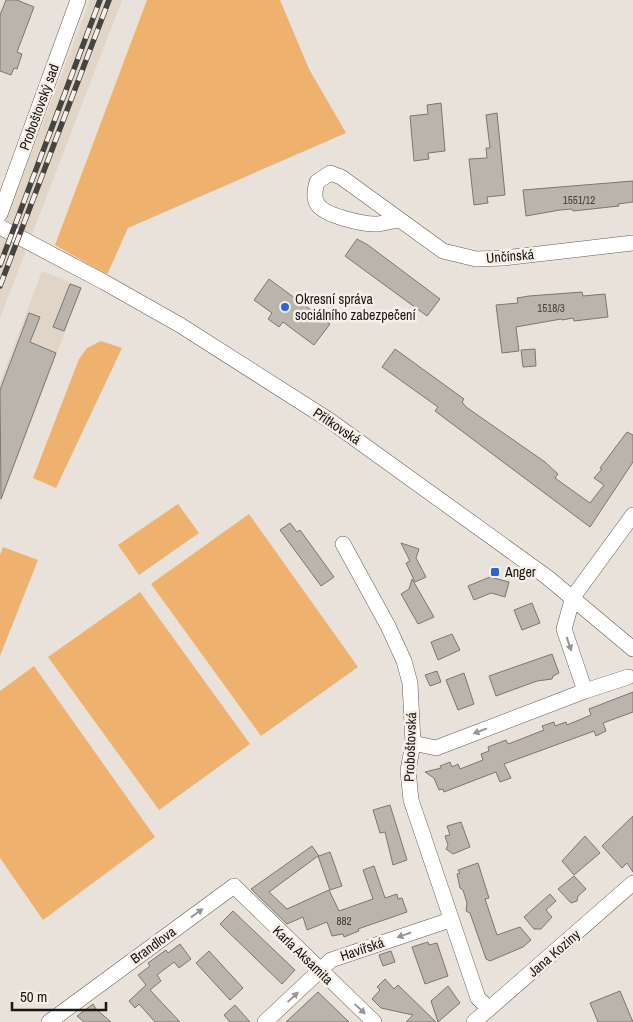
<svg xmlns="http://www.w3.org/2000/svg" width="633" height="1022" font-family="'Archivo Narrow',sans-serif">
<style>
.built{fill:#e1d5c8}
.green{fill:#eeb26e}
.building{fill:#bab4ad;stroke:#7c7670}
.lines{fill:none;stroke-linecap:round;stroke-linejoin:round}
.minor-casing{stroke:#615b55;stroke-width:16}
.minor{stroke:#fff;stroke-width:15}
.rail-casing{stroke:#464440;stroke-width:5.5}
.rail{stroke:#f6efe8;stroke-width:4;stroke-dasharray:11;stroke-linecap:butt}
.oneway{fill:#979695}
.poi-dot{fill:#2c64d2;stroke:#f6efe8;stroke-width:2}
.labels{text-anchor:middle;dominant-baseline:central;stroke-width:5;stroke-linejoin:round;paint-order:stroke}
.number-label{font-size:11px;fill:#403e3a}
.street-label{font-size:14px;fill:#181613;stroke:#f6efe8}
.poi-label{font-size:14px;fill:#181613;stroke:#f6efe8;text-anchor:start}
</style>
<rect width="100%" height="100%" fill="#e8e2db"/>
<!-- built -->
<path class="built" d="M 90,0 L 122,0 L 0,318 L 0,236 Z
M 42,271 L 82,287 L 0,504 L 0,383 Z"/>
<!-- green -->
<path class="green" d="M 147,0 L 280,0 L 309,69 L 346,133 L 128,228 L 107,275 L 55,245 Z
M 101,341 L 122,348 L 56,488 L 33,478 L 79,359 L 87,348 Z
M 178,504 L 199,533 L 139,575 L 118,545 Z
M 249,514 L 358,667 L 261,736 L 151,584 Z
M 3,547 L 38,560 L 0,656 L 0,555 Z
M 140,592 L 250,744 L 159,810 L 48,657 Z
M 34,666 L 155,837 L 43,920 L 0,858 L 0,691 Z"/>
<!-- building -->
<path class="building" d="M 6,0 L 17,0 L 34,7 L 17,52 L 22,54 L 17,69 L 14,68 L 11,75 L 0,71 L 0,15 Z
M 441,103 L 445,151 L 428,153 L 429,159 L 414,161 L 410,116 L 428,114 L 427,105 Z
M 497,113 L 505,195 L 487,197 L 488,203 L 474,205 L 469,159 L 487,158 L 486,148 L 490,148 L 486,115 Z
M 633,181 L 633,202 L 618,204 L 619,206 L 573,211 L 572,209 L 560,210 L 526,216 L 523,190 Z
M 357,239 L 368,245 L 440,299 L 427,316 L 345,256 Z
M 269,279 L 330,324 L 314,345 L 283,322 L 279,327 L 268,319 L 272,313 L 254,300 Z
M 70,284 L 81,288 L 64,331 L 53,327 Z
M 582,292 L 583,296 L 605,294 L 608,317 L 574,321 L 573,318 L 562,320 L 561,319 L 516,327 L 519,351 L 502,353 L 496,305 L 518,303 L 517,298 L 529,296 Z
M 29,313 L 40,317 L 30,342 L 56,353 L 1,499 L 0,390 Z
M 395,349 L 464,399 L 462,402 L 466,407 L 545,462 L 558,474 L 555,478 L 590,503 L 604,485 L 594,478 L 602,469 L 600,468 L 627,432 L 633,435 L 633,462 L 590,527 L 435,411 L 438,407 L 382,367 Z
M 535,349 L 536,366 L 523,367 L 521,350 Z
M 290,523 L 297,532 L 300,530 L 334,577 L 321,586 L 280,530 Z
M 401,543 L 419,549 L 416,558 L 426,577 L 415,582 L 406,563 L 410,561 Z
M 490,577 L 509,582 L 505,597 L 491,593 L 474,600 L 468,586 Z
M 412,579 L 434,617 L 418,624 L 401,594 L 409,589 Z
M 532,603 L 540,623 L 522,630 L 514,610 Z
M 452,634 L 460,650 L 438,660 L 431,642 Z
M 552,654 L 559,673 L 553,676 L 552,679 L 537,681 L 496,696 L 489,676 Z
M 437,671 L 441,682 L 430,686 L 425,675 Z
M 464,673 L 474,704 L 458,710 L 446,680 Z
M 633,692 L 633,712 L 603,723 L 606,731 L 596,736 L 594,731 L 504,764 L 511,778 L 500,782 L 496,772 L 444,792 L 443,789 L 439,790 L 434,778 L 425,772 L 441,768 L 440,766 L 450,762 L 452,767 L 458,764 L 460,769 L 483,760 L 481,754 L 489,751 L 488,747 L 506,740 L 508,744 L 516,741 L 544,730 L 542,726 L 554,722 L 555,726 L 566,722 L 567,725 L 591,715 L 589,709 Z
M 390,805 L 407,860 L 393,865 L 385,832 L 380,833 L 373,810 Z
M 633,816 L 633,872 L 627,863 L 622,868 L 602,846 Z
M 461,822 L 470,847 L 453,854 L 446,849 L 448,845 L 445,836 L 450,835 L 447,826 Z
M 585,836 L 600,853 L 574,875 L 562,861 Z
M 312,846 L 319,856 L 330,852 L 342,886 L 330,890 L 318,856 L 269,892 L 287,909 L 329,890 L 339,911 L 373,899 L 363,870 L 374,866 L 385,898 L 397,894 L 398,899 L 402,898 L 407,912 L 358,929 L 359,931 L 344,937 L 343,934 L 332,936 L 327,922 L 307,930 L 303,917 L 287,924 L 251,889 Z
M 478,863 L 489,898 L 485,899 L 497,935 L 520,927 L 531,940 L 523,947 L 490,961 L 486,959 L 470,913 L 466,911 L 467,903 L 463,890 L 460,888 L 457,874 L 460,873 L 458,870 Z
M 574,876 L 586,889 L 578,896 L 577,901 L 571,903 L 558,889 Z
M 550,894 L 556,901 L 546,910 L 552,917 L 541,929 L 534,929 L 524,917 Z
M 233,911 L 295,970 L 282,984 L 220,924 Z
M 428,942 L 429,945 L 437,943 L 448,976 L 425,984 L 412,947 Z
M 180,944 L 191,959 L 179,968 L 174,962 L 157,975 L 161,981 L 150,990 L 180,1022 L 155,1022 L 139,1004 L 135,1008 L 129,1001 L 146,985 L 138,975 L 150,966 L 148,963 L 166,950 L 168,953 Z
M 209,951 L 243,988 L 230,1000 L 196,963 Z
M 391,951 L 395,962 L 383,966 L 379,955 Z
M 385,979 L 394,989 L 398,985 L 436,1022 L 406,1022 L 413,1015 L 381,1008 L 372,999 L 380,990 L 377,987 Z
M 448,986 L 460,1003 L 438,1022 L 431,1001 Z
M 620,991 L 633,1022 L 598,1022 L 590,1003 Z
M 318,992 L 349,1022 L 286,1022 Z
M 93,1004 L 96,1009 L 111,1022 L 84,1022 L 77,1016 Z
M 235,1005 L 250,1022 L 230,1022 L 224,1015 Z"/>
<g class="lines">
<defs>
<path id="minor" d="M 0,214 L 78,0
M 398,220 C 391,221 385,223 378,224 C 365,225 326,216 318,205 C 313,198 315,190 317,182 L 330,173 L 341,177 L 443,251 L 476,259 L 504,258 L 633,243
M 0,227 L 104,282 L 180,325 L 329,420 L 547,577 L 633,649
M 343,544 L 388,626 L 404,661 L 410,683 L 413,743 L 408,771 L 411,800 L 478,998 L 489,1009
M 585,691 L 628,677
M 413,743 L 436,748 L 585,691 L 564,629 L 573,597 L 633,515
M 49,1022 L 234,886 L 374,1022
M 265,1022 L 331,960 L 450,920
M 474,1022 L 633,883"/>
</defs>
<!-- minor casing -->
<use href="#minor" class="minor-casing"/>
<!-- minor -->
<use href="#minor" class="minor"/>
<defs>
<path id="rail" d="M 0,265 L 100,0
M 0,286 L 109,0"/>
</defs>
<!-- rail casing -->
<use href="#rail" class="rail-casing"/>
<!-- rail -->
<use href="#rail" class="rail"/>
</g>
<!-- one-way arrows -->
<defs><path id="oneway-solid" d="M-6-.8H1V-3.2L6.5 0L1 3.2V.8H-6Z" transform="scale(1.25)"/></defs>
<g class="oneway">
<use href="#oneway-solid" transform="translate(569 644) rotate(71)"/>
<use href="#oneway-solid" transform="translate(480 731) rotate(159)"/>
<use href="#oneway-solid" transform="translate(197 913) rotate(-36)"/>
<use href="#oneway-solid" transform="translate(404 935) rotate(161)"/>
<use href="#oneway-solid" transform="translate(293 997) rotate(-43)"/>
<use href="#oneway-solid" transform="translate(360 1009) rotate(43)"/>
</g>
<!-- markers -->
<g class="poi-dot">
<circle cx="285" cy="307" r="5"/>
<rect x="490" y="567" width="10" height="10" rx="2.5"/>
</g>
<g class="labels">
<!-- number labels -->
<g class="number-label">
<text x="579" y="200">1551/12</text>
<text x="551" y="308">1518/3</text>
<text x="344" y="921">882</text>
</g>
<!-- street labels -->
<g class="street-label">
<text transform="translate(39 107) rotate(-70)">Proboštovský sad</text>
<text transform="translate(510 256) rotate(-5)">Unčínská</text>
<text transform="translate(337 426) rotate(34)">Přítkovská</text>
<text transform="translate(410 747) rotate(-88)">Proboštovská</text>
<text transform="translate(153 945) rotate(-36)">Brandlova</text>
<text transform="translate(362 949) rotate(-19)">Havířská</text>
<text transform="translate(554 953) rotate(-41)">Jana Koziny</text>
<text transform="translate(303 955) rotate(44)">Karla Aksamita</text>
</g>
<!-- poi labels -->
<g class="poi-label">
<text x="295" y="299">Okresní správa<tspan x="295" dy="16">sociálního zabezpečení</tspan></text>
<text x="505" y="572">Anger</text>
</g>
</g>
<!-- scale -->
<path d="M12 1002v8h94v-8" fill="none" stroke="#181613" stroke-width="2.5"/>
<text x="20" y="1002" font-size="15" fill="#181613" stroke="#f6efe8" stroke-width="4" paint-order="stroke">50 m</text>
</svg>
